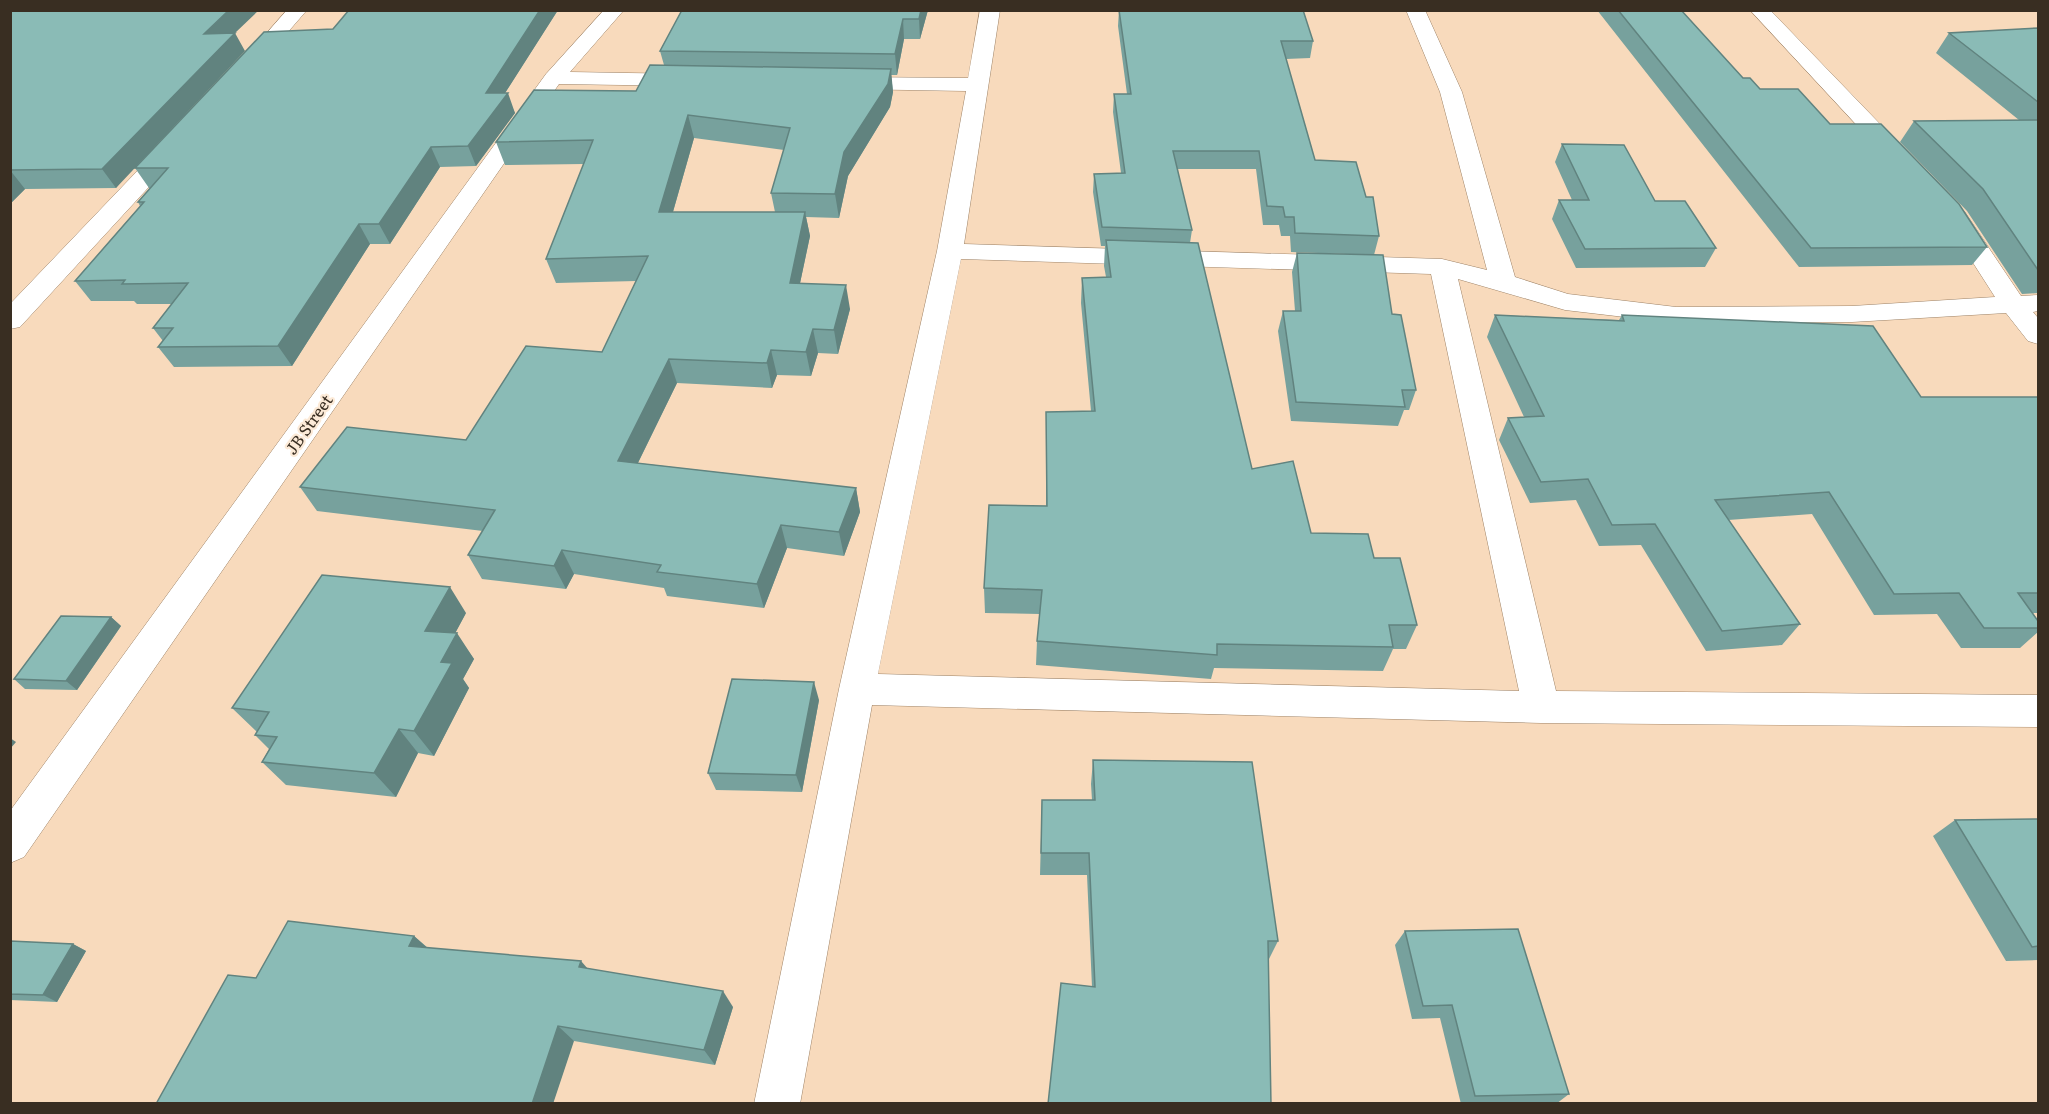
<svg xmlns="http://www.w3.org/2000/svg" width="2049" height="1114" font-family="Literata,serif">
<style>
.lines{fill:none;stroke-linecap:round;stroke-linejoin:round}
.street-casing{stroke:#9e8367;stroke-width:1}
.street{fill:#fff;fill-rule:evenodd}
.wall{fill:#77a19d;fill-rule:evenodd}
.shaded-wall{fill:#61837f}
.building{fill:#8abbb6;stroke:#61837f;stroke-width:1.5}
.labels{text-anchor:middle;dominant-baseline:central;stroke-width:4.5;stroke-linejoin:round;paint-order:stroke}
.street-label{font-size:16px;fill:#392e22;stroke:#fcead7}
</style>
<rect width="100%" height="100%" fill="#f8dabc"/>
<g class="lines">
<defs>
<path id="street" d="M 287,10 L 307,10 L 256,69 L 249,71 L 242,69 L 239,65 L 242,61 Z
M 604,10 L 624,10 L 570,72 L 686,74 L 693,76 L 697,80 L 693,84 L 686,86 L 559,84 L 24,857 L 10,863 L 10,811 L 546,74 Z
M 980,10 L 1000,10 L 964,244 L 1442,259 L 1487,270 L 1440,92 L 1406,10 L 1425,10 L 1462,92 L 1515,277 L 1568,294 L 1676,307 L 1852,306 L 1995,297 L 1943,216 L 1946,211 L 1955,209 L 1964,211 L 2021,296 L 2038,295 L 2038,311 L 2033,312 L 2038,318 L 2038,344 L 2028,341 L 2006,313 L 1852,322 L 1676,323 L 1565,310 L 1458,279 L 1556,691 L 2038,695 L 2038,727 L 1541,723 L 872,705 L 800,1104 L 754,1104 L 839,689 L 937,251 L 966,91 L 849,89 L 842,87 L 838,83 L 842,79 L 849,77 L 968,78 ZM 961,259 L 1431,274 L 1519,691 L 878,674 Z
M 1750,10 L 1770,10 L 1907,152 L 1911,157 L 1907,162 L 1899,164 L 1891,162 Z
M 173,140 L 181,142 L 184,147 L 181,152 L 20,327 L 10,329 L 10,304 L 165,142 Z"/>
</defs>
<!-- street casing -->
<use href="#street" class="street-casing"/>
<!-- street -->
<use href="#street" class="street"/>
</g>
<!-- wall -->
<path class="wall" d="M 10,10 L 235,33 L 116,188 L 25,189 L 10,204 Z
M 558,10 L 505,93 L 515,113 L 476,166 L 440,167 L 390,244 L 370,244 L 292,366 L 174,367 L 158,347 L 163,341 L 153,328 L 172,304 L 137,304 L 134,301 L 91,301 L 75,281 L 140,206 L 138,202 L 150,188 L 149,188 L 135,168 L 333,29 Z
M 682,10 L 928,10 L 920,39 L 904,39 L 897,75 L 891,75 L 893,92 L 890,107 L 848,176 L 839,218 L 806,217 L 810,236 L 800,283 L 850,309 L 838,354 L 818,353 L 811,376 L 777,375 L 772,388 L 677,383 L 638,463 L 856,488 L 860,512 L 844,556 L 787,548 L 764,608 L 667,596 L 664,588 L 574,574 L 566,589 L 482,579 L 468,555 L 483,531 L 317,511 L 300,487 L 466,440 L 602,352 L 636,281 L 556,283 L 546,259 L 584,164 L 505,165 L 496,142 L 636,91 L 664,65 L 660,51 ZM 694,138 L 784,150 L 771,193 L 775,212 L 673,212 Z
M 1119,10 L 1313,41 L 1310,58 L 1286,59 L 1315,160 L 1366,197 L 1379,236 L 1374,255 L 1291,252 L 1290,236 L 1281,236 L 1279,225 L 1263,225 L 1256,169 L 1177,169 L 1192,230 L 1190,243 L 1252,469 L 1311,533 L 1374,558 L 1417,625 L 1406,649 L 1393,649 L 1383,671 L 1214,668 L 1211,679 L 1036,665 L 1037,641 L 1040,614 L 985,613 L 984,588 L 1046,506 L 1046,412 L 1091,411 L 1081,303 L 1082,278 L 1106,277 L 1104,266 L 1105,246 L 1101,246 L 1093,192 L 1094,174 L 1121,173 L 1113,112 L 1114,94 L 1127,94 L 1118,26 Z
M 1597,10 L 1681,10 L 1743,78 L 1760,89 L 1830,124 L 1987,247 L 1972,265 L 1799,267 Z
M 2038,28 L 2038,293 L 2022,294 L 1967,211 L 1900,142 L 1914,121 L 2019,120 L 1936,53 L 1949,33 Z
M 1562,144 L 1655,201 L 1716,248 L 1705,267 L 1576,268 L 1552,219 L 1559,200 L 1572,200 L 1555,162 Z
M 1297,253 L 1392,314 L 1416,390 L 1409,410 L 1404,410 L 1398,426 L 1291,421 L 1278,331 L 1283,311 L 1295,311 L 1292,272 Z
M 1495,315 L 1619,320 L 1622,315 L 1921,397 L 2038,397 L 2038,613 L 2033,613 L 2038,621 L 2038,632 L 2020,648 L 1961,648 L 1937,614 L 1874,615 L 1812,514 L 1728,520 L 1800,624 L 1782,645 L 1706,651 L 1641,545 L 1599,546 L 1576,500 L 1530,503 L 1499,440 L 1508,418 L 1524,417 L 1487,337 Z
M 466,613 L 455,633 L 474,659 L 463,679 L 469,688 L 434,756 L 418,753 L 396,797 L 286,785 L 262,762 L 269,749 L 255,735 L 257,732 L 232,708 Z
M 111,617 L 121,626 L 77,690 L 25,689 L 14,679 Z
M 819,700 L 802,792 L 716,790 L 708,773 Z
M 1093,760 L 1278,941 L 1268,961 L 1271,1104 L 1092,987 L 1087,875 L 1040,875 L 1042,800 L 1092,800 L 1091,784 Z
M 2038,819 L 2038,960 L 2006,961 L 1933,836 L 1955,820 Z
M 1405,931 L 1569,1094 L 1556,1104 L 1461,1104 L 1440,1018 L 1412,1019 L 1395,945 Z
M 414,936 L 428,948 L 587,968 L 733,1007 L 715,1065 L 574,1041 L 256,978 Z
M 10,941 L 73,944 L 86,951 L 57,1002 L 10,1000 Z"/>
<!-- shaded-wall -->
<path class="shaded-wall" d="M 229,10 L 259,10 L 235,33 L 245,51 L 116,188 L 102,169 L 204,34 Z
M 540,10 L 558,10 L 493,112 L 486,93 Z
M 921,10 L 928,10 L 920,39 L 919,19 Z
M 903,19 L 904,39 L 897,75 L 895,54 Z
M 891,69 L 893,92 L 890,107 L 848,176 L 839,218 L 835,194 L 844,152 Z
M 508,93 L 515,113 L 476,166 L 468,146 Z
M 688,115 L 694,138 L 666,236 L 659,212 Z
M 431,147 L 440,167 L 390,244 L 379,224 Z
M 10,170 L 25,189 L 10,204 Z
M 805,212 L 810,236 L 795,307 L 790,283 Z
M 359,224 L 370,244 L 292,366 L 278,346 Z
M 846,285 L 850,309 L 838,354 L 834,330 Z
M 813,329 L 818,353 L 811,376 L 806,352 Z
M 771,350 L 777,375 L 772,388 L 767,363 Z
M 669,359 L 677,383 L 627,485 L 618,461 Z
M 856,488 L 860,512 L 844,556 L 839,532 Z
M 781,525 L 787,548 L 764,608 L 757,584 Z
M 562,550 L 574,574 L 566,589 L 554,566 Z
M 450,587 L 466,613 L 443,656 L 425,631 Z
M 111,617 L 121,626 L 77,690 L 66,681 Z
M 457,633 L 474,659 L 463,679 L 469,688 L 434,756 L 414,731 L 441,662 Z
M 814,682 L 819,700 L 802,792 L 796,775 Z
M 399,729 L 418,753 L 396,797 L 374,773 Z
M 10,738 L 16,742 L 10,749 Z
M 414,936 L 433,953 L 409,946 Z
M 73,944 L 86,951 L 57,1002 L 43,995 Z
M 581,961 L 595,977 L 579,967 Z
M 723,991 L 733,1007 L 715,1065 L 704,1050 Z
M 558,1026 L 574,1041 L 553,1104 L 532,1104 Z"/>
<!-- building -->
<path class="building" d="M 10,10 L 229,10 L 204,34 L 235,33 L 102,169 L 10,170 Z
M 349,10 L 540,10 L 486,93 L 508,93 L 468,146 L 431,147 L 379,224 L 359,224 L 278,346 L 158,347 L 173,328 L 153,328 L 188,283 L 122,284 L 125,280 L 75,281 L 144,202 L 138,202 L 168,168 L 135,168 L 264,32 L 333,29 Z
M 682,10 L 921,10 L 919,19 L 903,19 L 895,54 L 660,51 Z
M 1119,10 L 1303,10 L 1313,41 L 1281,41 L 1315,160 L 1356,162 L 1366,197 L 1373,197 L 1379,236 L 1295,233 L 1294,217 L 1285,217 L 1283,207 L 1267,206 L 1259,151 L 1173,151 L 1192,230 L 1102,227 L 1094,174 L 1125,173 L 1114,94 L 1131,94 Z
M 1618,10 L 1681,10 L 1743,78 L 1750,78 L 1760,89 L 1798,89 L 1830,124 L 1881,124 L 1959,204 L 1987,247 L 1811,248 Z
M 2038,28 L 2038,102 L 1949,33 Z
M 650,65 L 891,69 L 888,84 L 844,152 L 835,194 L 771,193 L 790,128 L 688,115 L 659,212 L 805,212 L 790,283 L 846,285 L 834,330 L 813,329 L 806,352 L 771,350 L 767,363 L 669,359 L 618,461 L 856,488 L 839,532 L 781,525 L 757,584 L 657,572 L 661,565 L 562,550 L 554,566 L 468,555 L 495,510 L 300,487 L 347,427 L 466,440 L 526,346 L 602,352 L 648,256 L 546,259 L 593,140 L 496,142 L 534,90 L 636,91 Z
M 2038,120 L 2038,270 L 1983,189 L 1914,121 Z
M 1562,144 L 1624,145 L 1655,201 L 1685,201 L 1716,248 L 1585,249 L 1559,200 L 1589,200 Z
M 1106,240 L 1198,243 L 1252,469 L 1293,461 L 1311,533 L 1368,534 L 1374,558 L 1400,558 L 1417,625 L 1389,625 L 1393,647 L 1217,644 L 1217,655 L 1037,641 L 1042,590 L 984,588 L 989,505 L 1047,506 L 1046,412 L 1095,411 L 1082,278 L 1111,277 Z
M 1297,253 L 1383,255 L 1392,314 L 1401,315 L 1416,390 L 1402,390 L 1405,407 L 1296,402 L 1283,311 L 1301,311 Z
M 1495,315 L 1624,321 L 1622,315 L 1873,326 L 1921,397 L 2038,397 L 2038,593 L 2018,593 L 2038,621 L 2038,628 L 1984,628 L 1959,593 L 1894,594 L 1829,492 L 1715,500 L 1800,624 L 1722,631 L 1655,524 L 1612,525 L 1588,479 L 1541,482 L 1508,418 L 1544,416 Z
M 322,575 L 450,587 L 425,631 L 457,633 L 441,662 L 452,663 L 414,731 L 399,729 L 374,773 L 262,762 L 277,737 L 255,735 L 269,712 L 232,708 Z
M 61,616 L 111,617 L 66,681 L 14,679 Z
M 732,679 L 814,682 L 796,775 L 708,773 Z
M 1093,760 L 1252,762 L 1278,941 L 1268,941 L 1271,1104 L 1048,1104 L 1061,983 L 1095,987 L 1089,853 L 1041,853 L 1042,800 L 1095,800 Z
M 2038,819 L 2038,946 L 2032,947 L 1955,820 Z
M 288,921 L 414,936 L 409,946 L 581,961 L 579,967 L 723,991 L 704,1050 L 558,1026 L 532,1104 L 156,1104 L 228,975 L 256,978 Z
M 1518,929 L 1569,1094 L 1475,1096 L 1452,1005 L 1423,1006 L 1405,931 Z
M 10,941 L 73,944 L 43,995 L 10,994 Z"/>
<g class="labels">
<!-- street labels -->
<g class="street-label">
<text transform="translate(308 424) rotate(-55)">JB Street</text>
</g>
</g>
<!-- border -->
<rect width="2049" height="1114" fill="none" stroke="#392e22" stroke-width="24"/>
</svg>
